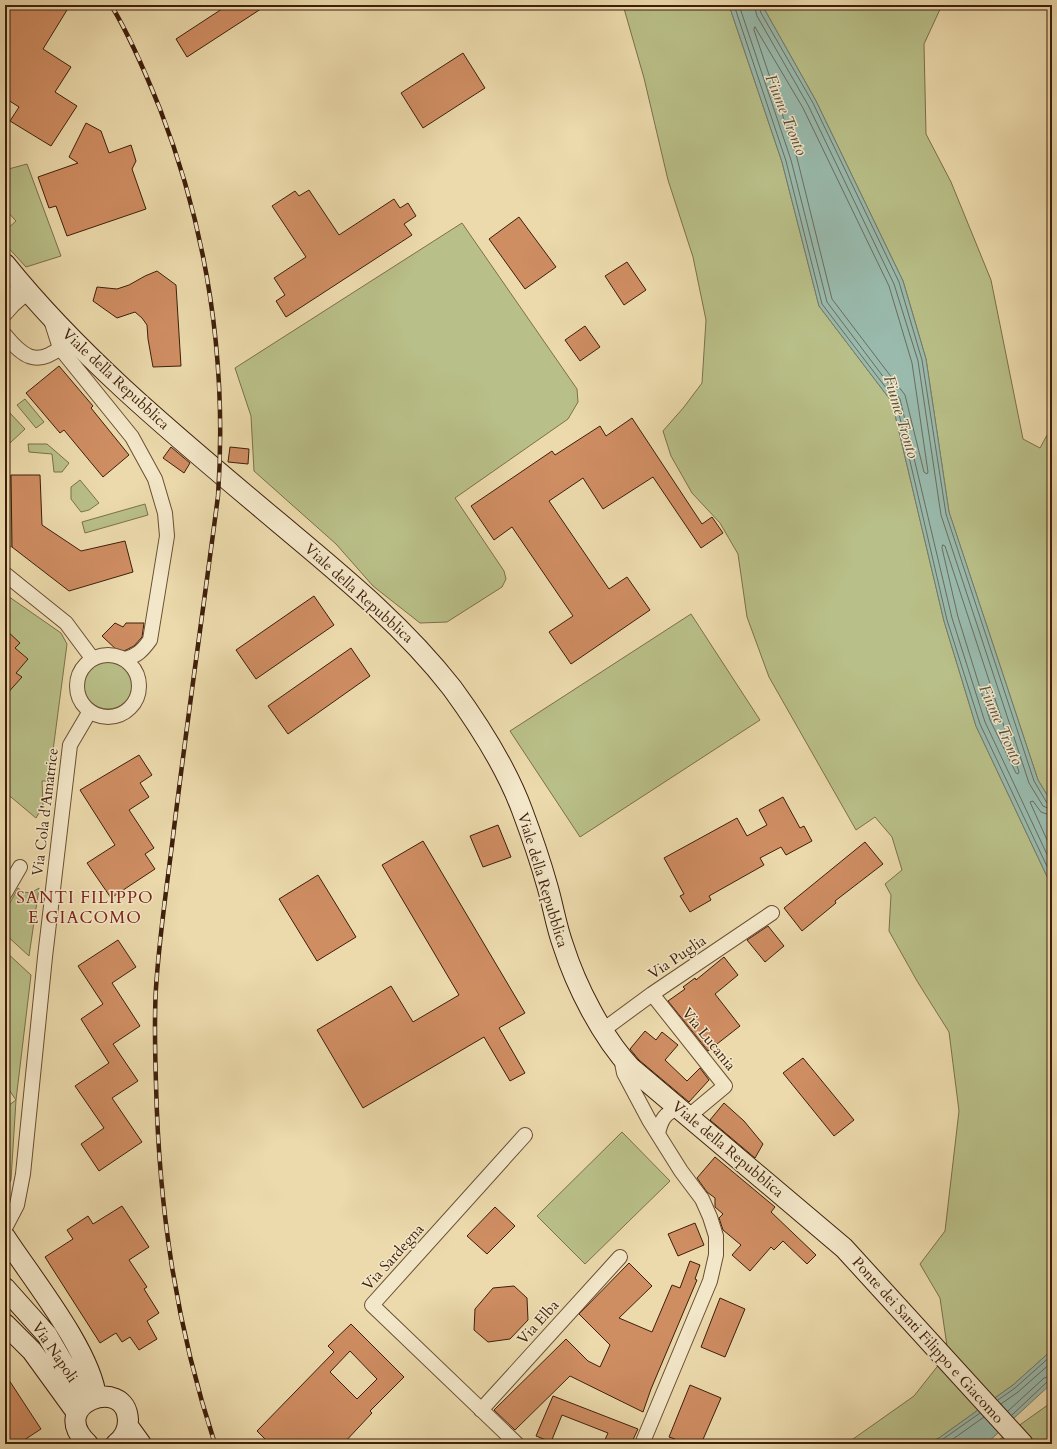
<svg xmlns="http://www.w3.org/2000/svg" width="1057" height="1449" font-family="Cardo,serif">
<style>
.green{fill:#b9bf88;stroke:#7c6f4a}
.water{fill:#99baad;stroke:#757c6c}
.lines{fill:none;stroke-linecap:round;stroke-linejoin:round}
.shore{stroke:#6c6c5c;stroke-width:1}
.building{fill:#cf8d62;stroke:#3e1f0b;fill-rule:evenodd}
.street-casing{stroke:#6a4e33;stroke-width:16}
.secondary-casing{stroke:#3e1f0b;stroke-width:22}
.street{stroke:#f3e7c9;stroke-width:14}
.secondary{stroke:#f3e7c9;stroke-width:20}
.rail-casing{stroke:#3e1f0b;stroke-width:4.5}
.rail{stroke:#f3e7c9;stroke-width:3;stroke-dasharray:9;stroke-linecap:butt}
.labels{text-anchor:middle;dominant-baseline:central;stroke-width:3;stroke-linejoin:round;paint-order:stroke}
.street-label{font-size:15px;fill:#3e1f0b;stroke:#f3e7c9}
.water-label{font-size:16px;font-style:italic;fill:#594e3c;stroke:#f3e7c9}
.quarter-label{font-size:17px;letter-spacing:1px;fill:#7a1f14;stroke:#f3e7c9}
</style>
<rect width="100%" height="100%" fill="#ecdaac"/>
<filter id="stains"><feTurbulence type="fractalNoise" baseFrequency=".005" numOctaves="4"/><feColorMatrix values="0 0 0 0 .2 0 0 0 0 .09 0 0 0 0 .02 0 0 0 .5 -.17"/></filter>
<radialGradient id="worn" r=".72"><stop offset=".6" stop-color="#630" stop-opacity="0"/><stop offset="1" stop-color="#630" stop-opacity=".3"/></radialGradient>
<!-- green -->
<path class="green" d="M 623,5 L 729,5 L 782,162 L 819,306 L 892,402 L 944,621 L 976,726 L 1052,887 L 1052,1350 L 1013,1385 L 939,1438 L 926,1444 L 846,1444 L 914,1396 L 948,1353 L 940,1298 L 920,1264 L 945,1231 L 959,1111 L 949,1032 L 917,981 L 889,931 L 891,895 L 885,884 L 902,870 L 892,837 L 875,817 L 856,830 L 769,677 L 747,617 L 738,554 L 720,523 L 692,493 L 671,456 L 663,431 L 684,407 L 702,383 L 706,320 L 693,257 L 668,180 L 644,78 Z
M 762,5 L 942,5 L 924,44 L 926,134 L 951,182 L 991,280 L 1023,439 L 1040,448 L 1052,426 L 1052,803 L 1038,780 L 949,512 L 926,359 L 903,281 L 816,101 Z
M 27,164 L 61,256 L 26,267 L 5,244 L 5,231 L 16,221 L 5,209 L 5,170 Z
M 462,223 L 577,389 L 578,402 L 568,419 L 455,498 L 504,571 L 506,579 L 502,587 L 447,622 L 420,623 L 373,586 L 336,544 L 254,471 L 251,416 L 235,368 Z
M 25,399 L 44,422 L 36,428 L 17,405 Z
M 9,412 L 25,429 L 10,443 L 5,439 L 5,415 Z
M 28,444 L 47,444 L 69,463 L 62,472 L 54,472 L 52,454 L 29,452 Z
M 11,475 L 12,547 L 5,545 L 5,489 Z
M 80,480 L 99,503 L 89,510 L 81,512 L 71,499 L 71,487 Z
M 145,504 L 148,515 L 85,533 L 82,522 Z
M 5,594 L 61,633 L 67,644 L 49,781 L 42,781 L 43,806 L 36,818 L 5,792 Z
M 691,614 L 760,720 L 580,837 L 510,731 Z
M84 685a24 24 0 1 1 48 0a24 24 0 1 1-48 0Z
M 18,888 L 23,892 L 31,893 L 39,888 L 29,956 L 5,934 L 5,912 Z
M 5,951 L 31,975 L 16,1100 L 11,1180 L 5,1191 L 5,1108 L 16,1100 L 5,1084 Z
M 622,1132 L 670,1181 L 585,1264 L 537,1216 Z
M 1052,1402 L 1052,1444 L 993,1444 Z"/>
<!-- water -->
<path class="water" d="M 729,5 L 762,5 L 816,101 L 903,281 L 926,359 L 949,512 L 1038,780 L 1052,803 L 1052,887 L 976,726 L 944,621 L 892,402 L 819,306 L 782,162 Z
M 1052,1350 L 1052,1383 L 986,1444 L 926,1444 L 939,1438 L 1013,1385 Z"/>
<g class="lines">
<!-- shore -->
<path class="shore" d="M 734,5 L 786,161 L 822,304 L 896,401 L 947,620 L 980,724 L 1052,877
M 739,5 L 791,160 L 827,302 L 900,399 L 952,618 L 985,722 L 1052,865
M 754,5 L 757,16 L 808,105 L 894,284 L 918,361 L 941,515 L 1029,783 L 1043,806 L 1052,810
M 759,5 L 761,13 L 813,103 L 899,282 L 922,360 L 946,514 L 1034,781 L 1047,803 L 1052,805
M 755,27 L 803,108 L 889,286 L 912,363 L 928,472 L 927,474 L 924,472 L 905,395 L 832,299 L 797,158 L 754,30 Z
M 943,545 L 945,546 L 1019,772 L 1018,774 L 1016,773 L 990,720 L 958,617 L 942,548 Z
M 1052,816 L 1041,812 L 1033,801 L 1030,802 L 1052,851
M 998,1400 L 1015,1388 L 1052,1355
M 1001,1404 L 1018,1392 L 1052,1362
M 1008,1411 L 1044,1378 L 1052,1376
M 1012,1415 L 1047,1382 L 1052,1381
M 936,1444 L 980,1413
M 946,1444 L 984,1417"/>
</g>
<!-- building -->
<path class="building" d="M 5,5 L 60,5 L 67,10 L 43,49 L 71,67 L 55,92 L 77,106 L 51,146 L 10,121 L 19,107 L 5,98 Z
M 228,5 L 267,5 L 187,57 L 176,39 Z
M 463,53 L 485,88 L 423,128 L 401,93 Z
M 86,123 L 101,131 L 109,153 L 131,145 L 136,161 L 132,169 L 146,209 L 67,236 L 56,206 L 49,208 L 38,177 L 78,163 L 69,157 Z
M 309,190 L 339,235 L 394,199 L 400,208 L 408,203 L 416,216 L 404,224 L 412,235 L 286,317 L 276,301 L 285,295 L 274,278 L 306,257 L 272,206 L 295,191 L 299,196 Z
M 519,217 L 556,267 L 525,289 L 489,239 Z
M 627,262 L 646,290 L 624,305 L 605,276 Z
M 157,271 L 176,285 L 181,366 L 153,367 L 148,339 L 147,325 L 142,318 L 135,312 L 117,318 L 93,301 L 97,287 L 117,289 L 129,285 L 145,276 Z
M 585,326 L 600,347 L 580,361 L 565,340 Z
M 59,366 L 93,406 L 91,408 L 129,455 L 103,477 L 64,430 L 60,433 L 26,393 Z
M 632,418 L 702,524 L 712,517 L 723,533 L 701,548 L 653,477 L 603,509 L 583,478 L 549,501 L 609,589 L 627,577 L 650,610 L 571,664 L 549,632 L 573,616 L 512,527 L 494,540 L 471,506 L 552,451 L 555,455 L 600,426 L 606,436 Z
M 171,447 L 190,463 L 184,473 L 163,458 Z
M 230,447 L 249,449 L 248,464 L 228,462 Z
M 11,475 L 40,475 L 42,525 L 81,551 L 125,541 L 133,572 L 69,591 L 12,547 Z
M 314,596 L 334,625 L 256,679 L 236,650 Z
M 115,623 L 123,627 L 126,623 L 144,623 L 142,637 L 134,646 L 120,653 L 102,636 Z
M 5,629 L 20,643 L 15,648 L 28,659 L 16,673 L 22,677 L 5,696 Z
M 351,648 L 370,676 L 288,734 L 268,706 Z
M 139,755 L 152,775 L 140,783 L 149,797 L 129,810 L 154,848 L 145,854 L 155,869 L 111,898 L 87,863 L 115,845 L 80,790 Z
M 783,797 L 800,828 L 804,826 L 812,841 L 786,855 L 781,847 L 760,858 L 764,865 L 709,896 L 711,900 L 690,912 L 680,896 L 684,894 L 664,858 L 737,818 L 747,836 L 767,825 L 759,810 Z
M 498,825 L 511,857 L 483,867 L 470,836 Z
M 423,841 L 525,1013 L 499,1028 L 525,1073 L 510,1081 L 484,1037 L 363,1108 L 317,1030 L 391,986 L 413,1022 L 459,995 L 382,865 Z
M 865,842 L 883,864 L 835,901 L 836,903 L 802,931 L 784,908 Z
M 318,875 L 356,937 L 317,961 L 279,899 Z
M 768,926 L 784,946 L 765,962 L 747,940 Z
M 118,940 L 136,967 L 112,983 L 140,1026 L 113,1044 L 138,1081 L 112,1098 L 142,1142 L 99,1171 L 81,1144 L 104,1128 L 75,1086 L 109,1063 L 81,1019 L 103,1004 L 78,966 Z
M 724,957 L 738,975 L 715,994 L 740,1026 L 708,1051 L 668,1001 L 685,989 L 683,987 L 695,978 L 696,980 Z
M 645,1031 L 656,1040 L 662,1032 L 678,1045 L 665,1060 L 687,1081 L 700,1068 L 709,1080 L 689,1102 L 639,1060 L 630,1049 Z
M 803,1058 L 854,1120 L 834,1136 L 783,1073 Z
M 724,1103 L 744,1121 L 763,1144 L 755,1158 L 710,1120 Z
M 715,1157 L 775,1207 L 771,1212 L 816,1255 L 807,1264 L 783,1241 L 774,1250 L 771,1247 L 750,1271 L 732,1255 L 741,1245 L 723,1230 L 719,1218 L 723,1214 L 715,1207 L 715,1198 L 707,1192 L 697,1178 Z
M 122,1206 L 149,1247 L 129,1260 L 147,1287 L 144,1289 L 159,1313 L 147,1321 L 157,1339 L 139,1350 L 130,1337 L 122,1342 L 116,1333 L 100,1343 L 45,1257 L 73,1239 L 67,1230 L 88,1216 L 93,1224 Z
M 495,1207 L 515,1226 L 487,1254 L 467,1236 Z
M 695,1223 L 704,1245 L 678,1256 L 668,1234 Z
M 690,1261 L 700,1265 L 695,1279 L 697,1280 L 651,1389 L 643,1412 L 570,1376 L 515,1430 L 494,1410 L 566,1339 L 588,1361 L 600,1367 L 610,1345 L 579,1314 L 629,1263 L 652,1286 L 619,1318 L 652,1332 L 672,1285 L 680,1288 Z
M 514,1286 L 527,1298 L 528,1320 L 510,1339 L 488,1342 L 474,1330 L 475,1309 L 493,1288 Z
M 720,1298 L 745,1309 L 725,1357 L 701,1347 Z
M 351,1324 L 404,1377 L 370,1411 L 372,1413 L 343,1444 L 270,1444 L 257,1431 L 334,1352 L 328,1346 ZM 350,1351 L 377,1379 L 357,1399 L 330,1372 Z
M 5,1374 L 41,1429 L 18,1444 L 5,1444 Z
M 690,1385 L 721,1398 L 701,1444 L 674,1444 L 675,1439 L 669,1437 Z
M 553,1396 L 638,1429 L 631,1444 L 603,1444 L 608,1433 L 562,1415 L 551,1442 L 536,1436 Z"/>
<g class="lines">
<defs>
<path id="street" d="M 5,294 L 28,292
M 5,314 L 13,305 L 28,292
M 51,320 L 60,348 L 132,437 L 155,479 L 165,513 L 167,536 L 150,640 C 142,651 137,656 125,659
M 5,335 C 22,356 36,367 60,348
M 5,574 L 66,623 L 92,658
M77 686a31 31 0 1 1 62 0a31 31 0 1 1-62 0Z
M 5,893 L 20,867
M 652,994 L 725,1086 L 689,1116
M 603,1030 L 652,994 L 772,913
M 621,1058 L 624,1073 L 649,1120 L 681,1171 L 702,1199 L 710,1217 L 716,1236 L 716,1255 L 710,1281 L 642,1444
M 658,1134 C 661,1119 665,1113 679,1108
M 5,1228 L 17,1205 L 23,1174 L 45,957 L 70,745 L 90,711
M 481,1410 L 620,1257
M 517,1444 L 372,1305 L 525,1135"/>
<path id="secondary" d="M 5,264 C 83,361 183,442 278,522 C 340,574 402,624 452,688 C 479,725 506,767 522,810 C 531,834 540,860 547,885 C 553,905 556,926 563,945 C 576,986 602,1037 631,1068 L 844,1248 L 1023,1444
M 5,1237 C 31,1277 91,1351 96,1397
M 5,1288 L 47,1335 L 72,1378 L 88,1400
M 5,1324 L 32,1351 L 77,1413
M 128,1426 L 141,1444
M 88,1444 C 45,1404 126,1374 128,1420 C 128,1431 124,1438 116,1444"/>
</defs>
<!-- street casing -->
<use href="#street" class="street-casing"/>
<!-- secondary casing -->
<use href="#secondary" class="secondary-casing"/>
<!-- street -->
<use href="#street" class="street"/>
<!-- secondary -->
<use href="#secondary" class="secondary"/>
<defs>
<path id="rail" d="M 111,5 C 131,38 146,74 160,109 C 208,233 227,364 218,496 C 203,612 186,728 172,845 C 166,892 159,940 156,988 C 154,1020 155,1052 156,1084 C 159,1210 176,1325 215,1444"/>
</defs>
<!-- rail casing -->
<use href="#rail" class="rail-casing"/>
<!-- rail -->
<use href="#rail" class="rail"/>
</g>
<g class="labels">
<!-- street labels -->
<g class="street-label">
<text transform="translate(116 379) rotate(43)">Viale della Repubblica</text>
<text transform="translate(359 593) rotate(42)">Viale della Repubblica</text>
<text transform="translate(45 812) rotate(-83)">Via Cola d'Amatrice</text>
<text transform="translate(543 880) rotate(73)">Viale della Repubblica</text>
<text transform="translate(677 957) rotate(-34)">Via Puglia</text>
<text transform="translate(709 1039) rotate(51)">Via Lucania</text>
<text transform="translate(728 1149) rotate(40)">Viale della Repubblica</text>
<text transform="translate(393 1257) rotate(-48)">Via Sardegna</text>
<text transform="translate(538 1322) rotate(-48)">Via Elba</text>
<text transform="translate(928 1340) rotate(48)">Ponte dei Santi Filippo e Giacomo</text>
<text transform="translate(55 1352) rotate(56)">Via Napoli</text>
</g>
<!-- water labels -->
<g class="water-label">
<text transform="translate(786 115) rotate(68)">Fiume Tronto</text>
<text transform="translate(901 417) rotate(73)">Fiume Tronto</text>
<text transform="translate(1001 725) rotate(66)">Fiume Tronto</text>
</g>
<!-- quarter labels -->
<g class="quarter-label">
<text x="85" y="897">SANTI FILIPPO<tspan x="85" dy="20">E GIACOMO</tspan></text>
</g>
</g>
<!-- margin -->
<rect width="1057" height="1449" fill="none" stroke="#ecdaac" stroke-width="20"/>
<rect x="6" y="6" width="1045" height="1437" fill="none" stroke="#3e1f0b" stroke-width="2"/>
<rect x="10" y="10" width="1037" height="1429" fill="none" stroke="#3e1f0b"/>
<rect width="100%" height="100%" filter="url(#stains)"/>
<rect width="100%" height="100%" fill="url(#worn)"/>
</svg>
